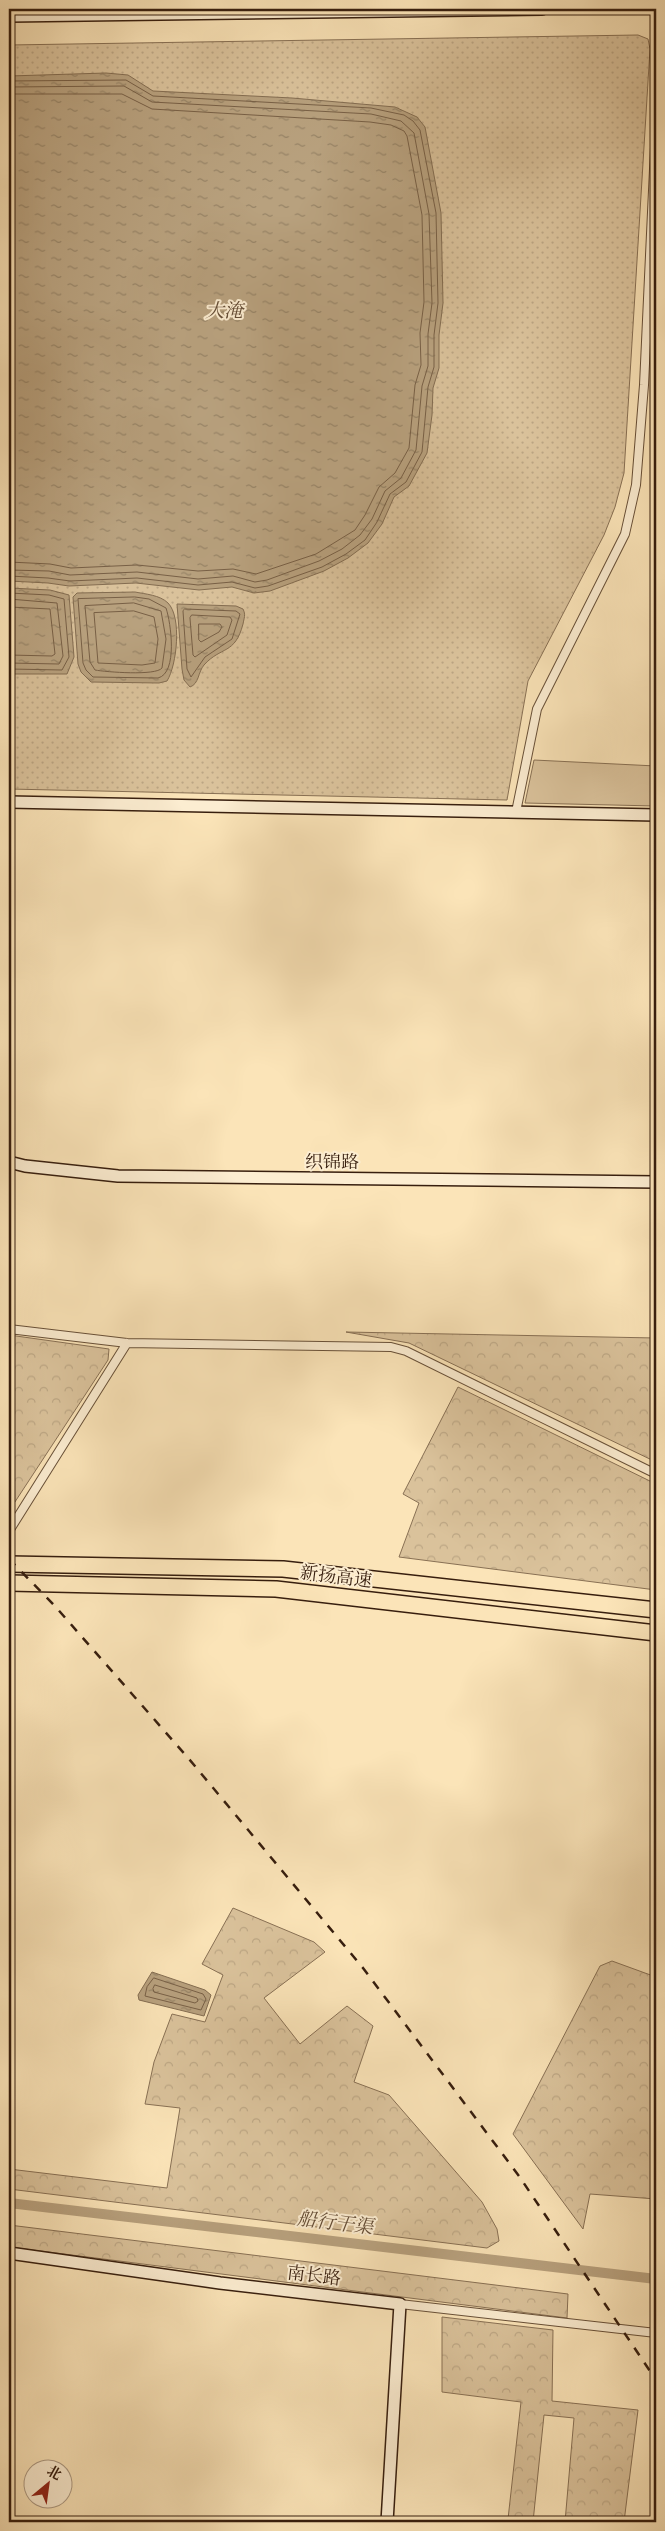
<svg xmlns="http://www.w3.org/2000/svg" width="665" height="2531" font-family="'IM FELL Double Pica','Noto Serif SC',serif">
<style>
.grass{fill:url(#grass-dots);stroke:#887054}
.forest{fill:url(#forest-crowns);stroke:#887054}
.garden{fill:#dac29b;stroke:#887054}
.water{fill:url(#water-ripples);stroke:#846d51}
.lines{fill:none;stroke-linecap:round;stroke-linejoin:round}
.shore{stroke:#786046;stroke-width:1}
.canal{stroke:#b8a17e;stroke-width:10}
.street-casing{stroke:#685038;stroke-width:10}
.secondary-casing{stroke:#371e0e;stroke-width:14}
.highway-casing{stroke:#371e0e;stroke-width:18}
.street{stroke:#fcedd1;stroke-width:8}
.secondary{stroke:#fcedd1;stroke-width:11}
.highway{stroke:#fbe4b8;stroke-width:15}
.rail{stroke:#371e0e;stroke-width:2.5;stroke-dasharray:9 9;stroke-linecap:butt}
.labels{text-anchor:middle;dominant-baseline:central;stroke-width:4;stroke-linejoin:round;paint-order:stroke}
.street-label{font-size:18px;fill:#371e0e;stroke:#fcedd1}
.water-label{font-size:19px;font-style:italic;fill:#644c35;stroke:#fcedd1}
</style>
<defs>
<pattern id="grass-dots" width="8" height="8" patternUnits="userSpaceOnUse" patternTransform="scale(1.25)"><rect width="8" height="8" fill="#dac29b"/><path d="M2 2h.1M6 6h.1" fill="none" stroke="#bca684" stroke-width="1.8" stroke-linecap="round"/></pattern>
<pattern id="forest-crowns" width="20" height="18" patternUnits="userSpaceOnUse" patternTransform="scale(1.25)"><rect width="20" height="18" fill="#dac29b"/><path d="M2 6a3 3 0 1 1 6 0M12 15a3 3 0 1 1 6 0" fill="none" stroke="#bca684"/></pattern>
<pattern id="water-ripples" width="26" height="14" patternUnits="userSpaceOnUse" patternTransform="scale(1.25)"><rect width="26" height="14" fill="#b8a17e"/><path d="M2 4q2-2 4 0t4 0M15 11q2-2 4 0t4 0" fill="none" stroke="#968366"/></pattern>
</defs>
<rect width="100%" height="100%" fill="#fbe4b8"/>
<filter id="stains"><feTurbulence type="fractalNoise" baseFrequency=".004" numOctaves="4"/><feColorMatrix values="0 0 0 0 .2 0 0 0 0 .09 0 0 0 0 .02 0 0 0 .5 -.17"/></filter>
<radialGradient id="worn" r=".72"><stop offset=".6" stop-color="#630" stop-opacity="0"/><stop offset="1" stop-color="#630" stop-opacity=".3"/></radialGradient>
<!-- grass -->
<path class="grass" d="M 638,35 L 648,39 L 650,49 L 624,473 L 615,507 L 604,535 L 528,681 L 507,800 L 9,789 L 9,45 Z"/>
<!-- forest -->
<path class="forest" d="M 346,1332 L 656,1338 L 656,1462 L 409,1343 Z
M 9,1335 L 109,1349 L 108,1360 L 9,1511 Z
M 458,1387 L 656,1484 L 656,1590 L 399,1557 L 419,1503 L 403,1494 Z
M 233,1908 L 314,1942 L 325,1952 L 264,1998 L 300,2044 L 347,2006 L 373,2026 L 354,2082 L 389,2095 L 482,2202 L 497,2229 L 499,2241 L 487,2248 L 9,2189 L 9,2169 L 167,2188 L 180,2108 L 145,2104 L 154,2062 L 172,2014 L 205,2022 L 223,1975 L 202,1964 Z
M 612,1961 L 656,1977 L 656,2199 L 590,2194 L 583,2229 L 513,2134 L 600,1966 Z
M 9,2225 L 568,2294 L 567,2318 L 9,2247 Z
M 442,2317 L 553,2330 L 552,2401 L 638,2410 L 624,2522 L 565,2522 L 574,2418 L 544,2415 L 533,2522 L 508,2519 L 521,2402 L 442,2392 Z"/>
<!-- garden -->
<path class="garden" d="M 534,760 L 656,766 L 656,806 L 525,803 Z"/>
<!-- water -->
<path class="water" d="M 106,73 L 128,75 L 153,91 L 292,98 L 395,107 L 417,117 L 425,127 L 441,213 L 443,303 L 439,335 L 439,368 L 433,388 L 432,415 L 427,453 L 409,486 L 394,497 L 382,524 L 368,543 L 348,558 L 324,571 L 270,591 L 254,593 L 232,587 L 199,590 L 136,583 L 69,586 L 48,583 L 9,581 L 9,76 Z
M 9,588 L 50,590 L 69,595 L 74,657 L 67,674 L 9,674 Z
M 135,592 C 145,594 160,595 168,603 C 182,617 177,665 167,681 L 159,683 L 91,682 L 81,672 L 78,664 L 73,597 L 77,593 Z
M 177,604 L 236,606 L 243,609 C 246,615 244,618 243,624 C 235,655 221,646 204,665 C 198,672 199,684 190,687 L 184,680 L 182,669 Z
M 152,1972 L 205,1990 L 211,1995 L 204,2016 L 139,2000 L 138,1995 Z"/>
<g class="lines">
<!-- shore -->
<path class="shore" d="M 9,81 L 126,80 L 153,96 L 371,108 L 404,115 L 413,121 L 420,130 L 436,213 L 438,303 L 434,335 L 434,367 L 428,387 L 422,452 L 406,482 L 390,494 L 377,522 L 365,540 L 346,554 L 322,567 L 268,586 L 255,588 L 232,582 L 198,585 L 137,578 L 70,581 L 48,578 L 9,576
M 9,87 L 124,86 L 152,102 L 371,114 L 401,121 L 414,133 L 429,214 L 432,303 L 428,334 L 428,366 L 422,386 L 416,450 L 401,478 L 385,491 L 372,519 L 360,535 L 342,549 L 319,561 L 267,580 L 255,582 L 233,576 L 198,579 L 137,572 L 70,575 L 49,571 L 9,570
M 9,94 L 122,94 L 152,109 L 370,122 L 391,125 L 404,131 L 407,136 L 422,215 L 424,302 L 420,333 L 421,365 L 415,385 L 409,448 L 395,473 L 379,487 L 365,515 L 355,530 L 316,554 L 256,574 L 233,569 L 198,571 L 137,565 L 71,568 L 50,564 L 9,562
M 9,593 L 49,595 L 64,599 L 69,657 L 62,670 L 9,669
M 135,597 L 149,599 L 166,608 C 171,623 178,673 158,678 L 93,677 L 86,670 L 83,663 L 78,599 Z
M 9,599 L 57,603 L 63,656 L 59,664 L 9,663
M 134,603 L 161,611 L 166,639 L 162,668 C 156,676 106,672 95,670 L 90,662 L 85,606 Z
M 9,607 L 50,609 L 55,654 L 52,656 L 9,655
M 185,609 L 236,611 L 240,614 L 232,639 L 205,657 L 191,677 L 187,669 L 183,611 Z
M 134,611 L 154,617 L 158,639 L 155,663 L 142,665 L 98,663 L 94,613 Z
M 192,615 L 230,617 L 232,620 L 227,635 L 195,657 L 193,655 L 190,618 Z
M 199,624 L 220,624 L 222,627 L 219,632 L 201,642 L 199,640 Z
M 154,1978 L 203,1994 L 206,1999 L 201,2010 L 145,1996 L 147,1987 Z
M 155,1985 L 197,1998 L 198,2001 L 195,2003 L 154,1992 L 153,1989 Z"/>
<!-- canal -->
<path class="canal" d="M 9,2203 L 656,2279"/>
<defs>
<path id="street" d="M 516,812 L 537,709 L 625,534 L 636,485 L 644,385 L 656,126
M 9,1329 L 127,1343 L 391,1347 L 406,1351 L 656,1474
M 9,1531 L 127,1343
M 400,2304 L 656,2333"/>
<path id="secondary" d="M 9,16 L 542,9
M 9,802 L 656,815
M 9,1162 L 25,1166 L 118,1176 L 656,1182
M 9,2253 L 220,2283 L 400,2304 L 387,2522"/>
<path id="highway" d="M 9,1564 L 283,1569 L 656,1610
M 9,1583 L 276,1589 L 656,1633"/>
</defs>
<!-- street casing -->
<use href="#street" class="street-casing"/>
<!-- secondary casing -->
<use href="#secondary" class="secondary-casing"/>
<!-- highway casing -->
<use href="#highway" class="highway-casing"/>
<!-- street -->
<use href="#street" class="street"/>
<!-- secondary -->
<use href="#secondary" class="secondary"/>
<!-- highway -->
<use href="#highway" class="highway"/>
<!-- rail -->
<path class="rail" d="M 9,1559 L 54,1605 L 189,1759 L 363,1968 L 519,2176 L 656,2380"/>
</g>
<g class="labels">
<!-- street labels -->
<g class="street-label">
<text x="332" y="1162">织锦路</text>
<text transform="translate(336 1577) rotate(7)">新扬高速</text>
<text transform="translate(314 2276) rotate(7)">南长路</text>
</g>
<!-- water labels -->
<g class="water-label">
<text x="224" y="311">大淹</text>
<text transform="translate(335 2223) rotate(7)">船行干渠</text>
</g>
</g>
<!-- margin -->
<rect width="665" height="2531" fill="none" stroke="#fbe4b8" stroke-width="30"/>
<rect x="10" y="10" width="645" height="2511" fill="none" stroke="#371e0e" stroke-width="2.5"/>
<rect x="15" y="15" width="635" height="2501" fill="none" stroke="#371e0e"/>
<!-- north arrow -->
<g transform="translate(48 2484) rotate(29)"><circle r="24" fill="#fcedd1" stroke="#ad9a83"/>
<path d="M0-4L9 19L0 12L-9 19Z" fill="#8f2418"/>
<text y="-8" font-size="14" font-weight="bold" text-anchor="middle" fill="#371e0e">北</text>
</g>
<rect width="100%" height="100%" filter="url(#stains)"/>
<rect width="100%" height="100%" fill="url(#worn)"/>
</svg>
